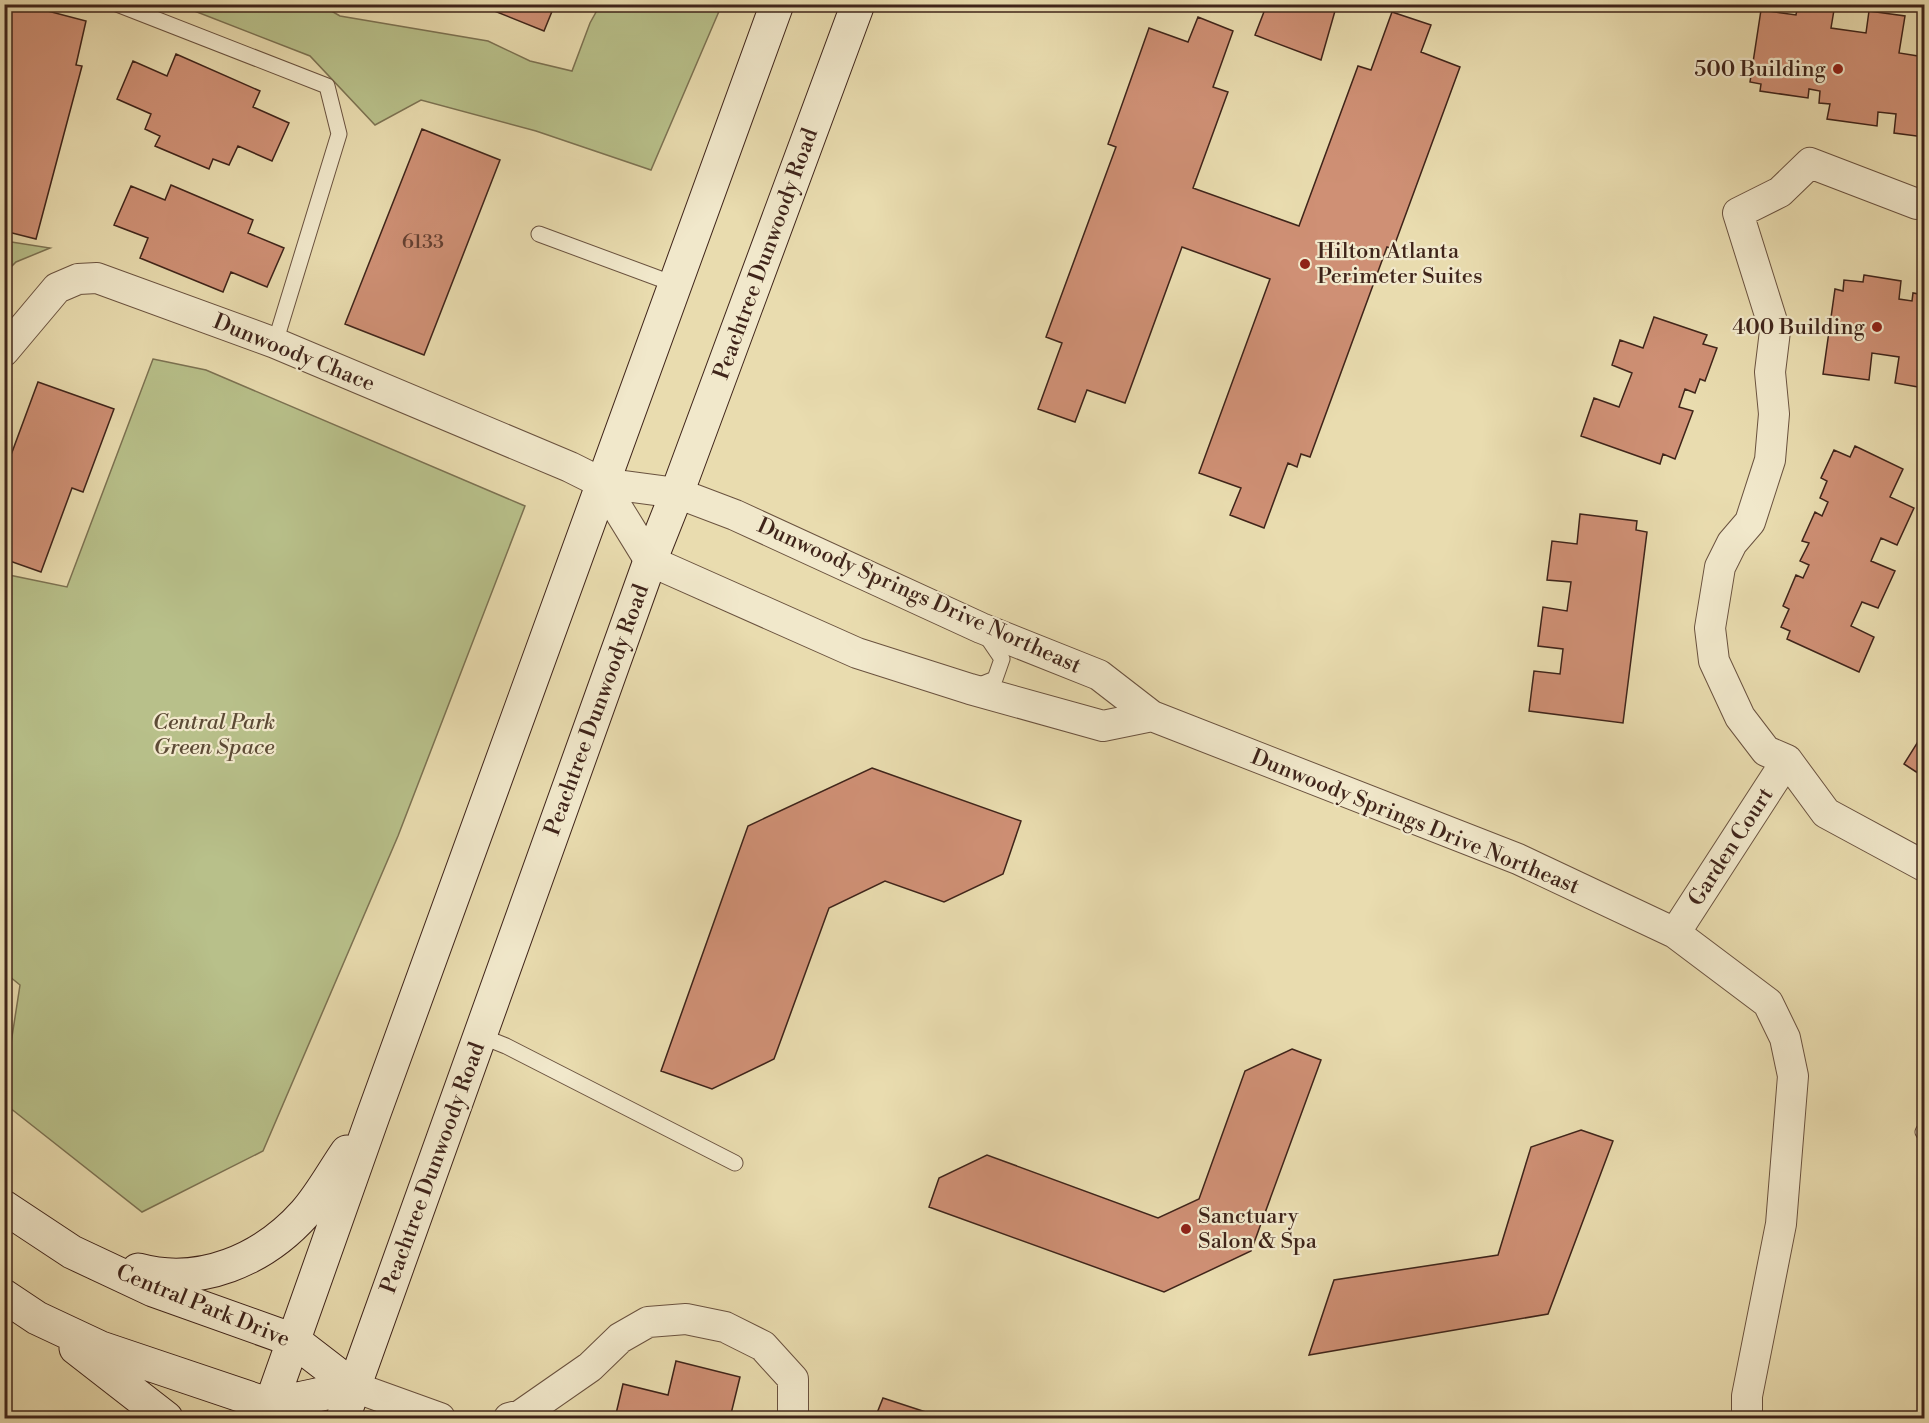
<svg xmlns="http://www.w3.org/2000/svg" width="1929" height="1423" font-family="'Libre Bodoni',serif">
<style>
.green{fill:#b8c08a;stroke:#7c7252;stroke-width:1.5}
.building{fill:#cf9075;stroke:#3f241a;stroke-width:1.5}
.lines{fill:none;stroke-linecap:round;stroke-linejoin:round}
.lane-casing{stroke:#6a523f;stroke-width:17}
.street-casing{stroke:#6a523f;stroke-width:32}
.secondary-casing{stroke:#3f241a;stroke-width:35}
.lane{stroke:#f1e8cb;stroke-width:15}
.street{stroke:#f1e8cb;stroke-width:30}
.secondary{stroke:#f1e8cb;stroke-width:33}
.poi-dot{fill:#8f2418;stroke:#f1e8cb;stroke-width:2}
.labels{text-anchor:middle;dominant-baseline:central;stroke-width:4.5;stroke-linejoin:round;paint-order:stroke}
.number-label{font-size:20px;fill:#633f31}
.poi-label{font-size:22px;fill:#3f241a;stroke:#f1e8cb;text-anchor:end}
.street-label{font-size:22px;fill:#3f241a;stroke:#f1e8cb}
.park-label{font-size:22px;font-style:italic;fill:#5d4b36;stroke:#f1e8cb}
</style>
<rect width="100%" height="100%" fill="#e9dcaf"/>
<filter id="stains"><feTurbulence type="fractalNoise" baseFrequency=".00333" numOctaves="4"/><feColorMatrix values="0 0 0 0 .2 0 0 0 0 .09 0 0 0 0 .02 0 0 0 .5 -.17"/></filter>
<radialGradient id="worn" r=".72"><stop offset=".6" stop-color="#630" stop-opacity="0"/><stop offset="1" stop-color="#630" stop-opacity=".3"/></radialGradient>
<!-- green -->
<path class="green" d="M 710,5 L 720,9 L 651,170 L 536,131 L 421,100 L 375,125 L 310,56 L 179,5 L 321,5 L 340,16 L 488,41 L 530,61 L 572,71 L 590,23 L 600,5 Z
M 5,241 L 50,248 L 16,262 L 5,273 Z
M 153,359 L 206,370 L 525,506 L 398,836 L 263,1151 L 142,1212 L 5,1104 L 5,1082 L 20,985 L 4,972 L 4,574 L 67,587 Z"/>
<!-- building -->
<path class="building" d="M 12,4 L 21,4 L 86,21 L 76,65 L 82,66 L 36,239 L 4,231 L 4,32 Z
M 483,4 L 555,4 L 544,31 L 482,6 Z
M 1267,4 L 1337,4 L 1321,60 L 1255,35 Z
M 1798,4 L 1835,4 L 1831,28 L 1866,33 L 1869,11 L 1905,16 L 1899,53 L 1924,57 L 1924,137 L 1894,133 L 1896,114 L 1878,112 L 1877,126 L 1827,119 L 1830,104 L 1819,103 L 1820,91 L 1809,89 L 1808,98 L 1760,91 L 1761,84 L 1750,82 L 1761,10 L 1796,15 Z
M 1392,12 L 1431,25 L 1421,52 L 1460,67 L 1393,249 L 1387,247 L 1310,457 L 1301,454 L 1297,467 L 1288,463 L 1264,528 L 1230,515 L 1241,488 L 1199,473 L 1270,279 L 1182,247 L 1125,403 L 1087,390 L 1075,422 L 1038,409 L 1062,343 L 1046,337 L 1116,147 L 1108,144 L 1149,28 L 1188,42 L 1198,17 L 1233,31 L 1213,87 L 1228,92 L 1193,188 L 1299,226 L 1358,66 L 1371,70 Z
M 176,54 L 260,91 L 253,107 L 289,123 L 272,161 L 238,146 L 229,165 L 213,159 L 209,169 L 155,146 L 160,136 L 145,129 L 151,114 L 117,99 L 133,61 L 167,76 Z
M 422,129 L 500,160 L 424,355 L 345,324 Z
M 171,185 L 253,220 L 248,233 L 284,248 L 267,287 L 231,272 L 223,292 L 140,258 L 148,238 L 114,225 L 131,186 L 165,200 Z
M 1864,275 L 1901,281 L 1899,299 L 1912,301 L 1913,293 L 1924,295 L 1924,388 L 1895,383 L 1899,357 L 1872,353 L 1869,380 L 1823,374 L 1835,289 L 1843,291 L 1844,280 L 1863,282 Z
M 1654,317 L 1707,335 L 1703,344 L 1717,348 L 1705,381 L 1700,379 L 1695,393 L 1685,389 L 1679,407 L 1693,411 L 1675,459 L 1663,454 L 1660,464 L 1581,436 L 1594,398 L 1619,407 L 1632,373 L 1612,365 L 1620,340 L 1643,348 Z
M 38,382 L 114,409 L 83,492 L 72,488 L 41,572 L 4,559 L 4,462 L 8,463 Z
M 1855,446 L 1903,469 L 1890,497 L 1914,508 L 1897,545 L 1881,538 L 1871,561 L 1895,571 L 1878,608 L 1862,602 L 1851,626 L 1874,637 L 1859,672 L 1787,639 L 1790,631 L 1781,627 L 1789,609 L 1783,606 L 1796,575 L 1803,578 L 1809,565 L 1800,561 L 1809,543 L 1802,541 L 1815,512 L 1822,516 L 1828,502 L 1820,498 L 1827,481 L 1821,478 L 1834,450 L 1850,457 Z
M 1580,514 L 1637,521 L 1636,530 L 1647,532 L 1623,723 L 1529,711 L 1534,671 L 1560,674 L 1563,649 L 1538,646 L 1543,607 L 1567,611 L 1571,582 L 1547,580 L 1552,541 L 1577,544 Z
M 1924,732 L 1924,777 L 1904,764 Z
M 872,768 L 1021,821 L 1003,874 L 944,902 L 885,881 L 829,908 L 774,1059 L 712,1089 L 661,1071 L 748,826 Z
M 1292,1049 L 1321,1060 L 1251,1251 L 1164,1292 L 929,1207 L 939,1178 L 987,1155 L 1158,1218 L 1199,1199 L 1245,1071 Z
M 1581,1130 L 1613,1141 L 1548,1314 L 1309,1355 L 1334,1280 L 1498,1255 L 1531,1147 Z
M 676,1361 L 740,1377 L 730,1418 L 615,1418 L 623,1384 L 668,1395 Z
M 883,1398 L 941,1417 L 875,1418 Z"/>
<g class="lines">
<defs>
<path id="lane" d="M 117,4 L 327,86 L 339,134 L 275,343
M 539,234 L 674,284
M 975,687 L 995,679 L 1002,659 L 985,634
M 481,1036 L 506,1046 L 735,1163
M 1923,1132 L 1924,1130"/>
<path id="street" d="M 1924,204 L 1917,204 L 1810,163 L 1780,192 L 1738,213 L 1775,331 L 1770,372 L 1774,414 L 1770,460 L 1750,522 L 1732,543 L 1720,567 L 1710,628 L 1714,661 L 1740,717 L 1766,751 L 1787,760 L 1826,813 L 1924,866
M 4,351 L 57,288 L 78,279 L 97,278 L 275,343 L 570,467 L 602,483 L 677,493 L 735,515 L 981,628 L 1099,675 L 1152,716 L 1518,859 L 1675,933 L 1768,1003 L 1785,1038 L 1793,1076 L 1781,1224 L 1747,1396 L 1747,1418
M 602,483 L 650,561 L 857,653 L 970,689 L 1103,726 L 1152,716
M 1675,933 L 1787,760
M 354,1387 L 440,1418
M 509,1418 L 521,1415 L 590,1367 L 620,1338 L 648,1322 L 686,1319 L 725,1327 L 763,1346 L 793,1379 L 793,1418"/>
<path id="secondary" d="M 4,1207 L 72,1252 L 153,1290 L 293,1340 L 354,1387
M 138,1270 C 200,1287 263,1260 305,1213 C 321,1195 333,1172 347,1152
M 4,1296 L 37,1318 L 101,1348 L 270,1405 L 354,1387
M 76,1348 L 166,1418
M 266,1418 L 373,1116 L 777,4
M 343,1418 L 650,561 L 677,493 L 858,4"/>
</defs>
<!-- lane casing -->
<use href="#lane" class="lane-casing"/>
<!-- street casing -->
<use href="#street" class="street-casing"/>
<!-- secondary casing -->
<use href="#secondary" class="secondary-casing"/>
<!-- lane -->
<use href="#lane" class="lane"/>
<!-- street -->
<use href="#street" class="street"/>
<!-- secondary -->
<use href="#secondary" class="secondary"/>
</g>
<!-- markers -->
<g class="poi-dot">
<circle cx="1838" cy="69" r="6"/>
<circle cx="1305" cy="264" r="6"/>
<circle cx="1877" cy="327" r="6"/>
<circle cx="1186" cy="1229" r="6"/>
</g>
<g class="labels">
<!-- number labels -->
<g class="number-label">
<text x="423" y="242">6133</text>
</g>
<!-- poi labels -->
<g class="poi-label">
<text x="1826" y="69">500 Building</text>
<text x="1317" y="251" text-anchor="start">Hilton Atlanta<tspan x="1317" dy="25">Perimeter Suites</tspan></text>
<text x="1865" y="327">400 Building</text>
<text x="1198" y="1216" text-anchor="start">Sanctuary<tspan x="1198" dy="25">Salon &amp; Spa</tspan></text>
</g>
<!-- street labels -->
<g class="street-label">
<text transform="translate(766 254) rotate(-70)">Peachtree Dunwoody Road</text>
<text transform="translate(294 353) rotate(22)">Dunwoody Chace</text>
<text transform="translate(919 596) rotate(24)">Dunwoody Springs Drive Northeast</text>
<text transform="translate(597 710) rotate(-70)">Peachtree Dunwoody Road</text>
<text transform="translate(1415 822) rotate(22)">Dunwoody Springs Drive Northeast</text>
<text transform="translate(1731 847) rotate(-57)">Garden Court</text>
<text transform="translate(433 1168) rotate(-70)">Peachtree Dunwoody Road</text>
<text transform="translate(203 1306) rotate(22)">Central Park Drive</text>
</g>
<!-- park labels -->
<g class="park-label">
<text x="214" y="722">Central Park<tspan x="214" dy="25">Green Space</tspan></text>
</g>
</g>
<!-- margin -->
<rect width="1929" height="1423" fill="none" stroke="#e9dcaf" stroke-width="24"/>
<rect x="6" y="6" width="1917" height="1411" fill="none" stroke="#3f241a" stroke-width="3"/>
<rect x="12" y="12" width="1905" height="1399" fill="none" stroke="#3f241a" stroke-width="1.5"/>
<rect width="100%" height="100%" filter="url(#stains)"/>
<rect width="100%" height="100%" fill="url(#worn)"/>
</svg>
